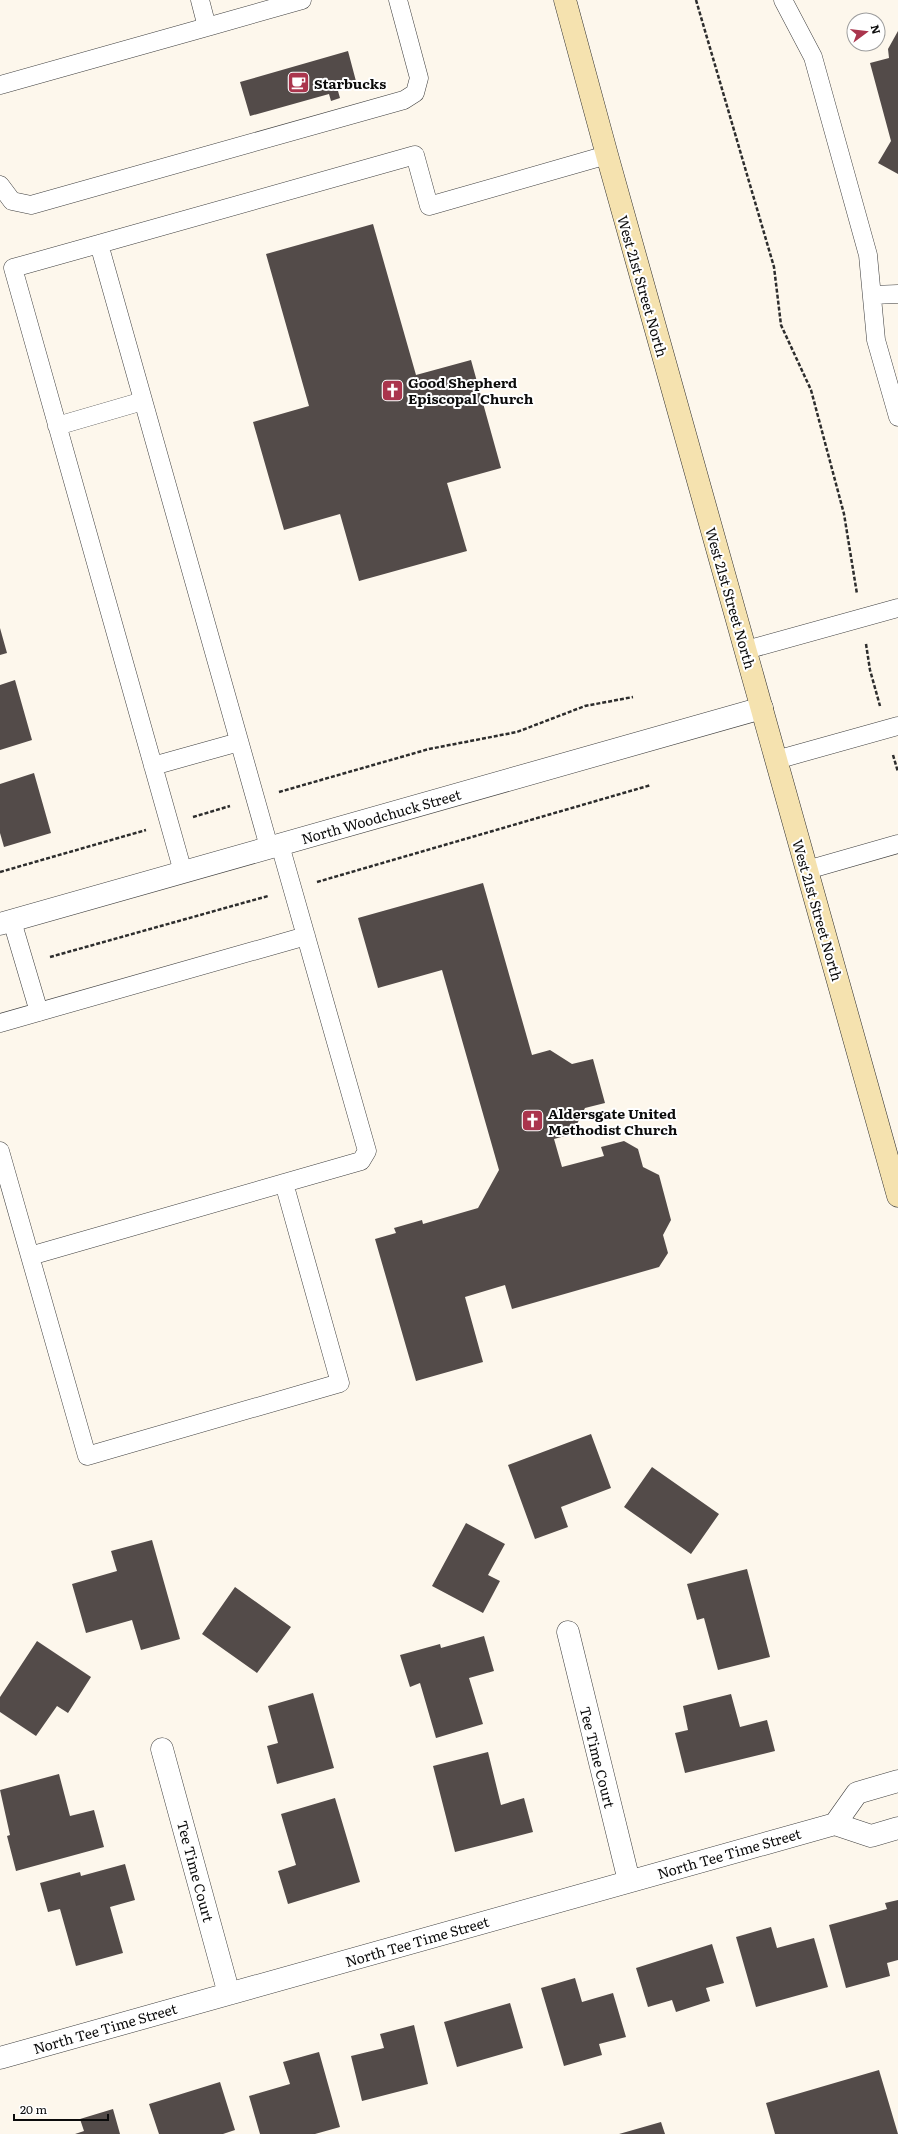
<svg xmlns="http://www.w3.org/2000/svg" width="898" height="2134" font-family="Literata,serif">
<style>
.building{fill:#534b49}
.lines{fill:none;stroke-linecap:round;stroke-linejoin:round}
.service-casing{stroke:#3e3e3e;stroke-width:19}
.minor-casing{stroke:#3e3e3e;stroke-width:23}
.secondary-casing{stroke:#2d2d2d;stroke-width:23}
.path{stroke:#2d2d2d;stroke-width:2.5;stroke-dasharray:4 2;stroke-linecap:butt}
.service{stroke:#fff;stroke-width:18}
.minor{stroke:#fff;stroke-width:22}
.secondary{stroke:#f5e2af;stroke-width:22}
.labels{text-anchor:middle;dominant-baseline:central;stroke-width:4;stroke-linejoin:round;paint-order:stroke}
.poi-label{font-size:14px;font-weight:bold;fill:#0b0b0b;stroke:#fff;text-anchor:start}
.street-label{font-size:14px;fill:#0b0b0b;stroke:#fff}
</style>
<rect width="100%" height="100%" fill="#fdf7ec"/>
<!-- building -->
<path class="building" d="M 898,31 L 898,174 L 878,163 L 891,141 L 870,63 L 889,58 L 888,49 Z
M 348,51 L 357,85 L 338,91 L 340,98 L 331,101 L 329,94 L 250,116 L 240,82 Z
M 373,224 L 416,375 L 471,360 L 501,468 L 447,483 L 467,551 L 359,581 L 340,514 L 284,530 L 253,422 L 309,406 L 266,254 Z
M 0,628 L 7,653 L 0,655 Z
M 15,680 L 32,740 L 0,750 L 0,685 Z
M 34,773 L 51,833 L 4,847 L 0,833 L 0,784 Z
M 483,883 L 532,1055 L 550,1050 L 572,1064 L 593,1059 L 605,1103 L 585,1108 L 572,1134 L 554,1139 L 562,1167 L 604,1156 L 601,1147 L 624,1141 L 638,1149 L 643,1167 L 659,1175 L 671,1220 L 663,1235 L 668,1253 L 659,1267 L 512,1309 L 505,1285 L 465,1297 L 483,1362 L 416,1381 L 375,1239 L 396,1233 L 394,1228 L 422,1220 L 423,1224 L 478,1208 L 499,1170 L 442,970 L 378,988 L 358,918 Z
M 591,1434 L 611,1488 L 561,1507 L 568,1527 L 535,1539 L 508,1465 Z
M 652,1467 L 719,1514 L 691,1554 L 624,1507 Z
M 466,1523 L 505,1544 L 488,1575 L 500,1581 L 483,1613 L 432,1586 Z
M 152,1540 L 180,1639 L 141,1650 L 132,1620 L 86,1633 L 72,1584 L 117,1571 L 111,1551 Z
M 747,1569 L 770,1657 L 718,1670 L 704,1618 L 697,1620 L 687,1584 Z
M 235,1587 L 291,1627 L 257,1673 L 202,1634 Z
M 484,1636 L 494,1671 L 469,1678 L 483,1724 L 436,1738 L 420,1683 L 410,1687 L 400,1655 L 440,1644 L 441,1648 Z
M 37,1641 L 91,1677 L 68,1713 L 57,1706 L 36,1736 L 0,1712 L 0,1697 Z
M 313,1693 L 334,1768 L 277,1784 L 267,1746 L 278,1743 L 268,1706 Z
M 731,1694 L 740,1727 L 767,1720 L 775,1751 L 685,1773 L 675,1733 L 688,1730 L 683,1706 Z
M 488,1752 L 501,1805 L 524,1798 L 533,1832 L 455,1852 L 433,1766 Z
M 59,1774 L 70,1816 L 94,1810 L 104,1847 L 16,1871 L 7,1836 L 10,1835 L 0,1790 Z
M 335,1798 L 360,1882 L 288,1904 L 278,1871 L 296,1865 L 281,1814 Z
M 125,1864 L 135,1900 L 110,1907 L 123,1953 L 76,1966 L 60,1909 L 48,1912 L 40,1883 L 80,1872 L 81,1876 Z
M 898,1900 L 898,1960 L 887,1963 L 890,1976 L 846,1988 L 829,1925 L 887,1909 L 885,1903 Z
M 771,1927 L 777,1948 L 814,1938 L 828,1987 L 756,2007 L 736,1937 Z
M 712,1944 L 724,1983 L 706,1988 L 710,2001 L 676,2012 L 672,2000 L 648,2007 L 636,1968 Z
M 575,1978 L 582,2002 L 613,1993 L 626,2037 L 599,2044 L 602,2055 L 564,2066 L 541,1988 Z
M 510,2003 L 523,2048 L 457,2067 L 444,2022 Z
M 414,2025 L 428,2084 L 362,2101 L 351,2056 L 384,2048 L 380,2034 Z
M 319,2052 L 340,2127 L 315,2134 L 260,2134 L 249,2096 L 290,2084 L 283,2062 Z
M 879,2070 L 898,2134 L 775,2134 L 766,2103 Z
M 220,2082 L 235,2130 L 223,2134 L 159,2134 L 149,2104 Z
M 113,2109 L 120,2134 L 75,2134 L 84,2131 L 80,2119 Z
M 661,2122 L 665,2134 L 619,2134 Z"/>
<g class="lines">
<defs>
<path id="service" d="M 783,0 L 813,57 L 868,255 L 876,340 L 898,417
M 207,27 L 302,0
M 0,85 L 207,27 L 200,0
M 0,185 L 12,201 L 31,205 L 404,100 L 415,93 L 419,78 L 398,0
M 99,244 L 13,268 L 183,872
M 872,295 L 898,294
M 57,426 L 143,401
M 746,650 L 898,608
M 776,760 L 898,726
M 153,766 L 239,742
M 269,847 L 99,244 L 415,155 L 429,206 L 607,155
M 807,870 L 898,844
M 12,921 L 39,1012
M 0,1023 L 306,936
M 0,1151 L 87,1456 L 340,1383 L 284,1183
M 30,1256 L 361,1161 L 367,1151 L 280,845"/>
<path id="minor" d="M 0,924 L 762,708
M 568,1632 L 629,1881
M 162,1749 L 229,1994
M 898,1781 L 857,1793 L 835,1824 L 871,1836 L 898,1828
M 0,2058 L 835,1824"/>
<path id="secondary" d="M 565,0 L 607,155 L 898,1196"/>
</defs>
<!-- service casing -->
<use href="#service" class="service-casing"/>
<!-- minor casing -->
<use href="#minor" class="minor-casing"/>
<!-- secondary casing -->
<use href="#secondary" class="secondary-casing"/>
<!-- path -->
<path class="path" d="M 696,0 L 774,267 L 781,325 L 811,390 L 844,514 L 857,594
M 866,644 L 870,670 L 880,706
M 893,755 L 898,772
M 279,792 L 429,749 L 517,732 L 585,706 L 633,697
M 193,817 L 230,806
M 0,872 L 146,830
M 317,882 L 651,785
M 50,957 L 268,896"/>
<!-- service -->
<use href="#service" class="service"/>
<!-- minor -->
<use href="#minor" class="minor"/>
<!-- secondary -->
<use href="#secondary" class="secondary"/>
</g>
<!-- icons -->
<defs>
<symbol id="cafe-square" viewBox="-11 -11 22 22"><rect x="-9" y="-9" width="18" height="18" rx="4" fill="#aa354d" stroke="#fff"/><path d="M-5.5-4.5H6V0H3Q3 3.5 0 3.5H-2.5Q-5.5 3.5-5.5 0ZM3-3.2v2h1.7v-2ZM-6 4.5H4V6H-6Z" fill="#fff"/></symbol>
<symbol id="church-square" viewBox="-11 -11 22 22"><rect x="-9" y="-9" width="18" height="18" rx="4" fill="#aa354d" stroke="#fff"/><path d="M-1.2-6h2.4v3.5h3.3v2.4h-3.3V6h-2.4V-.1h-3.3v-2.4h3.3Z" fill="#fff"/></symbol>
</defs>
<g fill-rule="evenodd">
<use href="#cafe-square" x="286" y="70" width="25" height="25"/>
<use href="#church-square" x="380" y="378" width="25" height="25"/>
<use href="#church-square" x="520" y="1108" width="25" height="25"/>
</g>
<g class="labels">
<!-- poi labels -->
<g class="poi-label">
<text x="314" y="83">Starbucks</text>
<text x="408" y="382">Good Shepherd<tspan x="408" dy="16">Episcopal Church</tspan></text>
<text x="548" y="1113">Aldersgate United<tspan x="548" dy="16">Methodist Church</tspan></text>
</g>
<!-- street labels -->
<g class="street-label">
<text transform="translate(643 286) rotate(74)">West 21st Street North</text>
<text transform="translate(731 598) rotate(74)">West 21st Street North</text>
<text transform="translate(381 816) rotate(-16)">North Woodchuck Street</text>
<text transform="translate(818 910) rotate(74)">West 21st Street North</text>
<text transform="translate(598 1757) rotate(76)">Tee Time Court</text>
<text transform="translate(729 1853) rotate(-16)">North Tee Time Street</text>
<text transform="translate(196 1871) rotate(75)">Tee Time Court</text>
<text transform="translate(417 1941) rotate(-16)">North Tee Time Street</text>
<text transform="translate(105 2028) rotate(-16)">North Tee Time Street</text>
</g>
</g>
<!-- north arrow -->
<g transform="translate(866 32) rotate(75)"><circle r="19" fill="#ffffff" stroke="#9d9d9d"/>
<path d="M0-3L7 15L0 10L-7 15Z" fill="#aa354d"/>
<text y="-6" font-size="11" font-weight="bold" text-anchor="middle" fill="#0b0b0b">N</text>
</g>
<!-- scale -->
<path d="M14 2114v6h94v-6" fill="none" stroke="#0b0b0b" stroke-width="2"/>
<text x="20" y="2114" font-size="12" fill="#0b0b0b" stroke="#ffffff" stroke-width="3" paint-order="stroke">20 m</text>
</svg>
